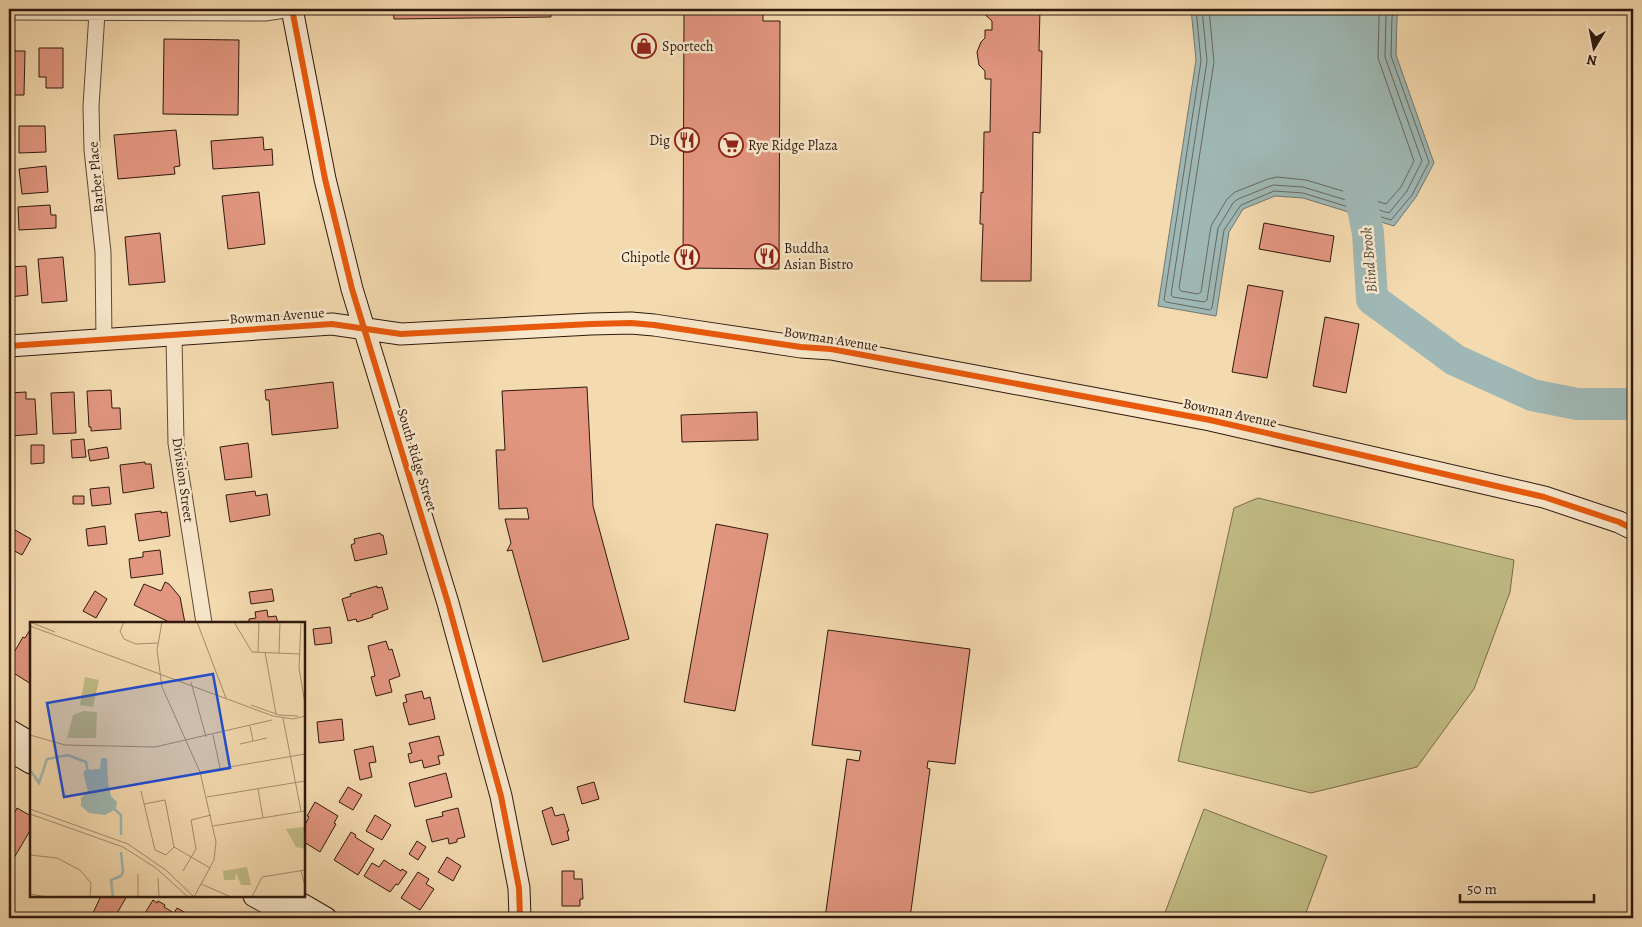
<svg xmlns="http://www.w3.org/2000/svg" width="1642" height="927" font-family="Alegreya,serif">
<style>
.green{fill:#c2bd86;stroke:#786b4a}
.water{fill:#9fb8b5;stroke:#727872}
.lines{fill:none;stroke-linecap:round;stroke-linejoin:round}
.shore{stroke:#676861;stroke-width:1}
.river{stroke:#9fb8b5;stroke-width:32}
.building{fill:#e29680;stroke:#2f190d}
.street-casing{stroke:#604936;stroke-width:17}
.secondary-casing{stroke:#2f190d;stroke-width:23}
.street{stroke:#f8e7cb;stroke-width:15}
.secondary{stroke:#f8e7cb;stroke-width:21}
.cycleway-casing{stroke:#f8e7cb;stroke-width:9}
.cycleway{stroke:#e8590c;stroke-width:6}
.labels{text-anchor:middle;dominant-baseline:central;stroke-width:5;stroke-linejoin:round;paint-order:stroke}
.poi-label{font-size:14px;fill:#2f190d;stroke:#f8e7cb;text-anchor:start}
.street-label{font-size:14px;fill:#2f190d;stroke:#f8e7cb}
.water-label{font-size:15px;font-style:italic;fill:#51493f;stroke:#f8e7cb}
.inset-river{fill:none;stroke:#9fb8b5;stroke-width:2.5}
.inset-road{fill:none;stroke:#a58d6e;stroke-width:1}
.view{fill:#1d4ed8;fill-opacity:0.15;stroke:#1d4ed8;stroke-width:2.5}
.inset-edge{fill:none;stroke:#2f190d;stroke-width:2.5}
</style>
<rect width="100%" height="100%" fill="#f4daaf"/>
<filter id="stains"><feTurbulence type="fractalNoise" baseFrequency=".004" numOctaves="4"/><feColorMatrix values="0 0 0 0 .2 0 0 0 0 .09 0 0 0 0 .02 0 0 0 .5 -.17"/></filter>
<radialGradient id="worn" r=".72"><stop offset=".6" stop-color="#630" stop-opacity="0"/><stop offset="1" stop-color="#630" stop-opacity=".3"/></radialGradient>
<!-- green -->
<path class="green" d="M 1258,498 L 1514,560 L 1510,592 L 1474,689 L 1417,767 L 1311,793 L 1178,761 L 1234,508 Z
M 1204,809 L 1327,856 L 1304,918 L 1163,918 Z"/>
<!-- water -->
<path class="water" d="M 1191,9 L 1402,9 L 1397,17 L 1396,55 L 1434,163 L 1416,197 L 1394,226 L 1303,198 L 1275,196 L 1243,209 L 1229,232 L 1216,316 L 1158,306 L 1196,60 Z"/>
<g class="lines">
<!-- shore -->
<path class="shore" d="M 1196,9 L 1201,61 L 1164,300 L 1166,302 L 1210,310 L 1212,308 L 1224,230 L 1241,205 L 1274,191 L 1303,193 L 1391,220 L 1412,195 L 1429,162 L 1391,56 L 1392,17 L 1396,9
M 1202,9 L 1207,61 L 1171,295 L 1173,297 L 1204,302 L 1207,300 L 1218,228 L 1233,203 L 1238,199 L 1273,185 L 1303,187 L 1389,213 L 1407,191 L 1422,161 L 1385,57 L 1386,16 L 1389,9
M 1209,9 L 1214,62 L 1179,288 L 1181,291 L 1198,294 L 1201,292 L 1211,226 L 1227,199 L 1235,192 L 1268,179 L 1277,177 L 1306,180 L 1386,204 L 1401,187 L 1414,161 L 1378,58 L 1379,17 L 1381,9"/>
<!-- river -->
<path class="river" d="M 1356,175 L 1368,233 L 1372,299 L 1455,360 L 1532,395 L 1577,404 L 1633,404"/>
</g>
<!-- building -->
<path class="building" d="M 393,9 L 651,9 L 651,10 L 551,11 L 551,17 L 394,19 Z
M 689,9 L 763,9 L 763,21 L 780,21 L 779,269 L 683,268 L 684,13 L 689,11 Z
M 979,9 L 1040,9 L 1039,51 L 1042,51 L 1040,133 L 1033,132 L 1031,281 L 981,281 L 983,224 L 980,224 L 981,192 L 983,193 L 984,132 L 990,132 L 991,79 L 985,79 L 985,71 L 979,65 L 977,52 L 981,42 L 985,38 L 985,30 L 992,30 L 992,21 Z
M 164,39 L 239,40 L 238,115 L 163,114 Z
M 39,48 L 63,48 L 63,88 L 46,88 L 46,77 L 39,77 Z
M 9,51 L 25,51 L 24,95 L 13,95 L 13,80 L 9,80 Z
M 19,126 L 45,126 L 46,152 L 19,153 Z
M 176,130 L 180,166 L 174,167 L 175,174 L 118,179 L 114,135 Z
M 263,137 L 264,150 L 272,149 L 273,165 L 213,169 L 211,141 Z
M 46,166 L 48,192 L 22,194 L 19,169 Z
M 259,192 L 265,244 L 228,249 L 222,196 Z
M 50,205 L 51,215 L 56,215 L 56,228 L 19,230 L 18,207 Z
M 1264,223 L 1334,236 L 1330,262 L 1259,249 Z
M 160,233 L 165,282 L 129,285 L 125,237 Z
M 9,238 L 13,238 L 14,259 L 9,259 Z
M 63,257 L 67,301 L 42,303 L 38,259 Z
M 26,266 L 28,295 L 9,297 L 9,267 Z
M 1248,285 L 1283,291 L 1267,378 L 1232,372 Z
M 1325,317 L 1359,324 L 1346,393 L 1313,386 Z
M 333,382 L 338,428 L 272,435 L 269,400 L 266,400 L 265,390 Z
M 587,387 L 593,506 L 629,639 L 543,662 L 512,550 L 507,551 L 511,543 L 505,519 L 529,519 L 527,508 L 499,509 L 496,450 L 505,450 L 502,391 Z
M 111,390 L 112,408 L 120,408 L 121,429 L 91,431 L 91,427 L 89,427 L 87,391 Z
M 26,392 L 26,399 L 35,399 L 37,434 L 11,436 L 9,393 Z
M 74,392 L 76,433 L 53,434 L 51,393 Z
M 757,412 L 758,440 L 682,442 L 681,415 Z
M 84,439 L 86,457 L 72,458 L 71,440 Z
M 248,443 L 252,477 L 225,480 L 220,447 Z
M 31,445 L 44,445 L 44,463 L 31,464 Z
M 107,447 L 109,458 L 90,461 L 88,450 Z
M 145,462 L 145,464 L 151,464 L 154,488 L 123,493 L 120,465 Z
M 109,487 L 111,504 L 92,506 L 90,489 Z
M 255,491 L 256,496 L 267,494 L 270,515 L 230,522 L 226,495 Z
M 73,496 L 84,496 L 84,504 L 73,504 Z
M 161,511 L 161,513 L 167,512 L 170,536 L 139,541 L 135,514 Z
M 716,524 L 768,534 L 735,711 L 684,702 Z
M 105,526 L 107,544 L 88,546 L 86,529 Z
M 15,530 L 31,539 L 22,555 L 9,548 L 9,542 Z
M 380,533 L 381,535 L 383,535 L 387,554 L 355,561 L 351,545 L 355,543 L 354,539 Z
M 160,550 L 163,574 L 131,578 L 129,559 L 143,557 L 143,552 Z
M 165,582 L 169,584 L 180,597 L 185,623 L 166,623 L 167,621 L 134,605 L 144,584 L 161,591 Z
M 377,586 L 377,588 L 382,587 L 388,609 L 372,615 L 373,617 L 357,622 L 356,619 L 348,621 L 342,599 L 351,596 L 350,594 Z
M 272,589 L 274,601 L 251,604 L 249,592 Z
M 95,591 L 107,599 L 96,618 L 83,611 Z
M 267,610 L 268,617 L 276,616 L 278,623 L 249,623 L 249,619 L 256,618 L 255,612 Z
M 330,627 L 332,643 L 315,645 L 313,629 Z
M 31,628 L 31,684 L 9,670 L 9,661 L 23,637 L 25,638 Z
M 828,630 L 970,649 L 955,764 L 928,761 L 927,768 L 930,769 L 910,918 L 825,918 L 847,759 L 859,761 L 861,751 L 812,745 Z
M 386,641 L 389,650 L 392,649 L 400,676 L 389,680 L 392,692 L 376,696 L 371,677 L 375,676 L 368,646 Z
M 422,691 L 424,699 L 430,697 L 435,719 L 409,725 L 403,703 L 407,702 L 405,695 Z
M 342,719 L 344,740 L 319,743 L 317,722 Z
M 439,736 L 444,755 L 438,756 L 440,764 L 424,768 L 422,760 L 410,763 L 408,754 L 412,753 L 409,743 Z
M 373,746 L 376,762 L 369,763 L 372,777 L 360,780 L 354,750 Z
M 446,773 L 452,797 L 415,807 L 409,783 Z
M 594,782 L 599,799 L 582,804 L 577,787 Z
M 348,787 L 362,795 L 353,810 L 339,802 Z
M 315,802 L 338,816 L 334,823 L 336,824 L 320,852 L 304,842 L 304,827 L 309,817 L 307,816 Z
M 552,807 L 555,816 L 564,814 L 569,831 L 567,831 L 569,840 L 552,845 L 542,811 Z
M 17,808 L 31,816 L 31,829 L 14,858 L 9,854 L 9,823 Z
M 458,808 L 465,837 L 457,839 L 457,842 L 449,844 L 448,838 L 432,842 L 426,820 L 443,816 L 442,812 Z
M 375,815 L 391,825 L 382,840 L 366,831 Z
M 351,832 L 356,835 L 355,837 L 374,849 L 358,875 L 334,860 Z
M 417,841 L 426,847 L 418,860 L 409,854 Z
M 447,857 L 461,866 L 453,881 L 438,872 Z
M 384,860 L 401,871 L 402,869 L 407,872 L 398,885 L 396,884 L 390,892 L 364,876 L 372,863 L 379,867 Z
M 562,871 L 574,871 L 574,879 L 582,879 L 583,899 L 580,899 L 580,906 L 562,906 Z
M 418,872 L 429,879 L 426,884 L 434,889 L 420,910 L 401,898 Z
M 101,896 L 127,896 L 116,915 L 115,914 L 112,918 L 103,918 L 93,913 Z
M 153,900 L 157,903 L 158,901 L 165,905 L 164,907 L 174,913 L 177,908 L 195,918 L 142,918 Z"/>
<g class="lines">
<defs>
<path id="street" d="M 9,12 L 265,13 L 292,9
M 97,13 L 91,106 L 92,150 L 103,252 L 104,340
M 174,336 L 176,443 L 204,623"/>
<path id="secondary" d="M 292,9 L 325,179 L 352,289 L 448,603 L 501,796 L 519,888 L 520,918
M 9,346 L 332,324 L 401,334 L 591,324 L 631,323 L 654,325 L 801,347 L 831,349 L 1210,420 L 1544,497 L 1619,522 L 1633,529
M 9,730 L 31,743
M 9,750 L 31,763
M 254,896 L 294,918
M 288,896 L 326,918"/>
</defs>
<!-- street casing -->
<use href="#street" class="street-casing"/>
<!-- secondary casing -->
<use href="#secondary" class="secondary-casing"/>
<!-- street -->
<use href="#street" class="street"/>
<!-- secondary -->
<use href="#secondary" class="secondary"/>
<defs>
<path id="cycleway" d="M 292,9 L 325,179 L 352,289 L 448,603 L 501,796 L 519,888 L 520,918
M 9,346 L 332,324 L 401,334 L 591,324 L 631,323 L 654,325 L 801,347 L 831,349 L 1210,420 L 1544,497 L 1619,522 L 1633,529"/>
</defs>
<!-- cycleway casing -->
<use href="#cycleway" class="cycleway-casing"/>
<!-- cycleway -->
<use href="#cycleway" class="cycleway"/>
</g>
<!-- icons -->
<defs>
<symbol id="shop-ring" viewBox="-11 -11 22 22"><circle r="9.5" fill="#f8e7cb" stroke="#8f2418" stroke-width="1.5"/><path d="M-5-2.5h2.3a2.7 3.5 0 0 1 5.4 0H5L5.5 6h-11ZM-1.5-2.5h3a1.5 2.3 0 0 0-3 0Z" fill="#8f2418"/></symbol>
<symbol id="restaurant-ring" viewBox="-11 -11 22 22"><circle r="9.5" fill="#f8e7cb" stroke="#8f2418" stroke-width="1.5"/><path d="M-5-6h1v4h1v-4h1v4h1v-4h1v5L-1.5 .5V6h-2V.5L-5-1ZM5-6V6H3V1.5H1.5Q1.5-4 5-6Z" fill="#8f2418"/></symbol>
<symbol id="supermarket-ring" viewBox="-11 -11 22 22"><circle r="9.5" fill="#f8e7cb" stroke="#8f2418" stroke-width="1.5"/><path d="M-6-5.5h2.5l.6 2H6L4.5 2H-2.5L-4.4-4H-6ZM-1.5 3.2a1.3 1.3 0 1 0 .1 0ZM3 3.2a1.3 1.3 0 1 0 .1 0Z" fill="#8f2418"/></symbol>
</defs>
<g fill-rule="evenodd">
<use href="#shop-ring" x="630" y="32" width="28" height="28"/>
<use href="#restaurant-ring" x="673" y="126" width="28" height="28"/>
<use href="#supermarket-ring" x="717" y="131" width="28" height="28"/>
<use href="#restaurant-ring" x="753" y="242" width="28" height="28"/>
<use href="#restaurant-ring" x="673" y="243" width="28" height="28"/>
</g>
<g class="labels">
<!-- poi labels -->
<g class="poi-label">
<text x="662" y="46">Sportech</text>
<text x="670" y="140" text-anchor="end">Dig</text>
<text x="748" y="145">Rye Ridge Plaza</text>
<text x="784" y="248">Buddha<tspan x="784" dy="16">Asian Bistro</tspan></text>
<text x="670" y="257" text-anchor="end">Chipotle</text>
</g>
<!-- street labels -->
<g class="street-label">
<text transform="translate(96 177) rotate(-95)">Barber Place</text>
<text transform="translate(277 316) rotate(-4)">Bowman Avenue</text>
<text transform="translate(831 339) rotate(9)">Bowman Avenue</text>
<text transform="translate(1230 413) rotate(12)">Bowman Avenue</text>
<text transform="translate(417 460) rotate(73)">South Ridge Street</text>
<text transform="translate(183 480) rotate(82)">Division Street</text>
</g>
<!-- water labels -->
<g class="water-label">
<text transform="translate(1369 260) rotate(-95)">Blind Brook</text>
</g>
</g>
<!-- overview -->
<g transform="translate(30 622)">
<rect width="275" height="275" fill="#f4daaf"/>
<path d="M 55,55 L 69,58 L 63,85 L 50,83 ZM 53,89 L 67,90 L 66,116 L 37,116 L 43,93 ZM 275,205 L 275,227 L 266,225 L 256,207 ZM 217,245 L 221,263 L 211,263 L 206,251 L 205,258 L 194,258 L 193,249 Z" fill="#c2bd86"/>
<path d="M 71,136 L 77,136 L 78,161 L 81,174 L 87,180 L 86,187 L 75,193 L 59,191 L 51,184 L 51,176 L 58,169 L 53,151 L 55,148 L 70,147 Z" fill="#9fb8b5"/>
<path class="inset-river" d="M 0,148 L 9,161 L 17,137 L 38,133 L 56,140 L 58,150M 83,186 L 91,193 L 91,213M 83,275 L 81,258 L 91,254 L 93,250 L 91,230"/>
<path class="inset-road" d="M 0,0 L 25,10M 94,0 L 90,9 L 94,17 L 106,22 L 128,21M 132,0 L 127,28 L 132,65 L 170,150 L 186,220 L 184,238 L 164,275M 167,0 L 196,76M 204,0 L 222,30 L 270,32M 271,0 L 269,46 L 275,82M 0,4 L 243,94 L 263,97 L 275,94M 228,30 L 229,0M 235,30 L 246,92M 249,31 L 250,0M 161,60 L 176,115M 221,83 L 249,93 L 268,94M 253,96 L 271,189M 220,104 L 223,119M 0,113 L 35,123 L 125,125 L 242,98M 183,113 L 190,146M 210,122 L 237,116M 170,150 L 275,132M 228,167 L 233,196M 111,169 L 125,228 L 136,233 L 144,225M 177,175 L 275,159M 114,182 L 135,178 L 144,225M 0,187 L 98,222 L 137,249 L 164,275M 0,192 L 93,225 L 126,246 L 158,275M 183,204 L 275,189M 144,225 L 180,246M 0,233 L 27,236 L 50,248 L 61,261 L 60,275M 153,249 L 166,227 L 161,198 L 181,193M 271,249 L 275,264M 108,252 L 108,275M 128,256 L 129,275M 171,262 L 201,275M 0,272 L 17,275M 222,275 L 232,255 L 275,248"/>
<path class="view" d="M 183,52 L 200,146 L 34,175 L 17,81 Z"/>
<rect width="275" height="275" class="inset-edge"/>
</g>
<!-- margin -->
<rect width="1642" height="927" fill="none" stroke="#f4daaf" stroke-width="30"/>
<rect x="10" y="10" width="1622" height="907" fill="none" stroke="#2f190d" stroke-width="2.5"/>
<rect x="15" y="15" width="1612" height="897" fill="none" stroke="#2f190d"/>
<!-- north arrow -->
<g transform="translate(1594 48) rotate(190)" stroke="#f8e7cb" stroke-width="4" paint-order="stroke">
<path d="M0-4L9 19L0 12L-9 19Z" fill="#2f190d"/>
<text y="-8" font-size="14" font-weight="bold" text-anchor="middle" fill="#2f190d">N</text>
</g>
<!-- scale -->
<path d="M1460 894v8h134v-8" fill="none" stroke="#2f190d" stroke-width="2.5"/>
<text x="1467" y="894" font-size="15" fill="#2f190d" stroke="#f8e7cb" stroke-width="4" paint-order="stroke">50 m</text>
<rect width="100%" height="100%" filter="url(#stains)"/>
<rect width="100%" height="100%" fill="url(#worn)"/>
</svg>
